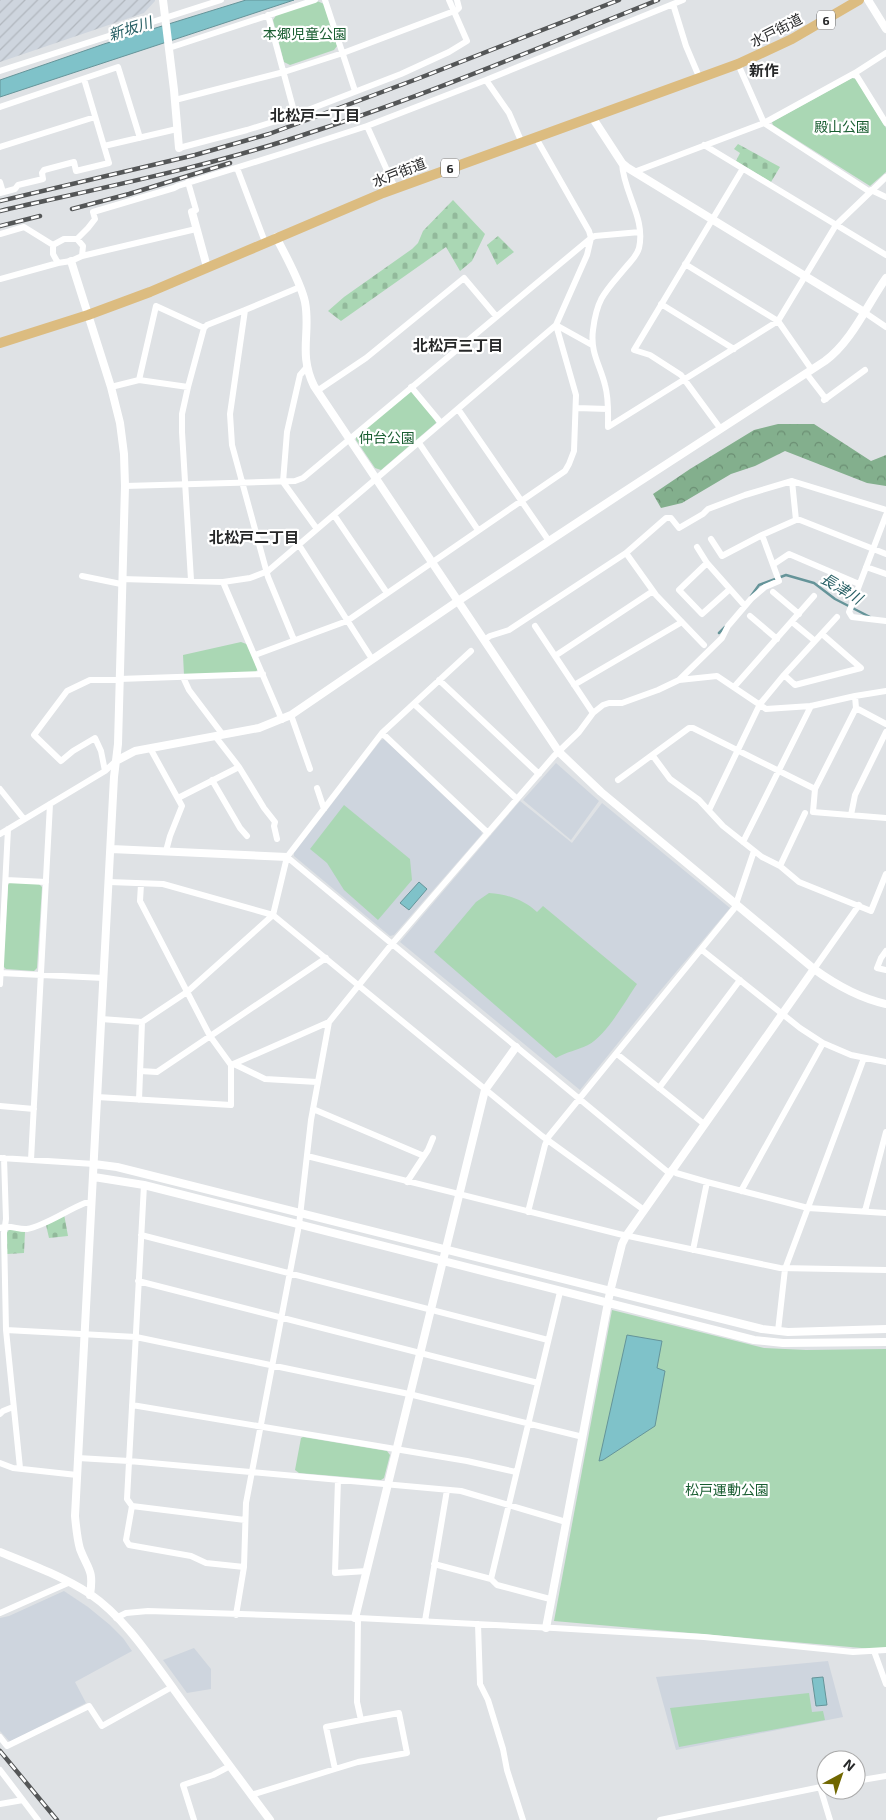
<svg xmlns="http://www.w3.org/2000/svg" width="886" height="1820" font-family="'Exo 2','Noto Sans JP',sans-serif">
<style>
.built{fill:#ced5de}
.industrial{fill:url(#industrial-furrows)}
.forest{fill:url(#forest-crowns)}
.cemetery{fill:url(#cemetery-stones)}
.park{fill:#aad7b4}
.water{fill:#7fc2c9;stroke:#659499}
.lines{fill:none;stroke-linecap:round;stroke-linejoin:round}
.stream{stroke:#659499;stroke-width:2.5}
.minor{stroke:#fff;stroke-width:6}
.tertiary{stroke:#fff;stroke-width:8}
.trunk{stroke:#dcbc80;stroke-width:10}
.rail-casing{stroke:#545657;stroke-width:4.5}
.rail{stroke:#fff;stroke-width:2.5;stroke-dasharray:8;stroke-linecap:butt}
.labels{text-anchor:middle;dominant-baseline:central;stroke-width:4.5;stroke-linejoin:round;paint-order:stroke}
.shield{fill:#fff;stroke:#686869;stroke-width:1}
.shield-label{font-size:12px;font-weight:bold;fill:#272829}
.street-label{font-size:14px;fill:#272829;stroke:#fff}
.park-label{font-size:14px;fill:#195d31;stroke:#fff}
.water-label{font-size:15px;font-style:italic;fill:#286065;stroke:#fff}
.neighbourhood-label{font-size:15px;font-weight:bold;fill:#272829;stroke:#fff}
</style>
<defs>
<pattern id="industrial-furrows" width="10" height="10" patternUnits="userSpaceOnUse" patternTransform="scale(1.25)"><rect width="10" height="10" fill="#ced5de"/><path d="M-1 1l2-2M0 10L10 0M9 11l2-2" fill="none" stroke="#b1b7be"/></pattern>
<pattern id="forest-crowns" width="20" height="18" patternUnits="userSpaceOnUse" patternTransform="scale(1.25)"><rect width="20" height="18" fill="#83af8d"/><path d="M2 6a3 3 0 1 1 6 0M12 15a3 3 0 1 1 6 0" fill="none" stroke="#6b8e73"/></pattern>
<pattern id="cemetery-stones" width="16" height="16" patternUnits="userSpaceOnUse" patternTransform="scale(1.25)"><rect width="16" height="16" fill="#aad7b4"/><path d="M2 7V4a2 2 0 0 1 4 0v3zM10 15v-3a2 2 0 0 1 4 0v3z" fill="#92b99b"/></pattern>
</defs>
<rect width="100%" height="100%" fill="#dfe2e5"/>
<!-- built -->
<path class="built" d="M 384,739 L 481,831 L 482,834 L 394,935 L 390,936 L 294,856 L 294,853 L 381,740 Z
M 556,763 L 599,801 L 571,840 L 523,800 Z
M 520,801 L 572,843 L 602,803 L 730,908 L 660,991 L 580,1090 L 400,942 Z
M 64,1591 L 88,1607 L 110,1625 L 123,1638 L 132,1651 L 75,1682 L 86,1703 L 10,1742 L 0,1731 L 0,1618 L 9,1616 Z
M 194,1648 L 211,1669 L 211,1689 L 187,1693 L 163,1660 Z
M 828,1661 L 843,1717 L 676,1750 L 656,1677 Z"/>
<!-- industrial -->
<path class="industrial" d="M 0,0 L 155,0 L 155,1 L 144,13 L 0,62 Z"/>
<!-- forest -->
<path class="forest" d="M 778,424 L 814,424 L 871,461 L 886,455 L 886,486 L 867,483 L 785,451 L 755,466 L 731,474 L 682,503 L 661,508 L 653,494 L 690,469 L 754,430 Z"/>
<!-- cemetery -->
<path class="cemetery" d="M 738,144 L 780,167 L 771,182 L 736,161 L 740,153 L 734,149 Z
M 453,200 L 485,234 L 472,261 L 460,271 L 446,247 L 341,321 L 328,311 L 344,297 L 412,249 L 418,243 L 423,231 Z
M 498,236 L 514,252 L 497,265 L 487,245 Z
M 64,1214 L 68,1236 L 49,1238 L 46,1225 Z
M 10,1229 L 25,1232 L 24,1253 L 7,1254 L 7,1232 Z"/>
<!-- park -->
<path class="park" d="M 317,1 L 324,4 L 337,46 L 334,50 L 290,65 L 284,62 L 273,20 L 277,14 Z
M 852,78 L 856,79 L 886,128 L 886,172 L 870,186 L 773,125 L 772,122 Z
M 408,392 L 412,392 L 435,419 L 436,423 L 381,470 L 375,468 L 356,440 L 356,436 Z
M 241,642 L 249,645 L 258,668 L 256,672 L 184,675 L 183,655 Z
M 344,805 L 410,859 L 412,880 L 378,920 L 344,890 L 327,863 L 310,849 Z
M 10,882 L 38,883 L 42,887 L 37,968 L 34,971 L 6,969 L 3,966 L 8,885 Z
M 489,893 C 507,894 524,900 537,912 L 543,906 L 637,984 C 626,1000 606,1036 588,1045 C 578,1050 566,1052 556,1058 L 434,952 L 476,902 Z
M 612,1310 L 764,1348 L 806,1350 L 886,1349 L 886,1648 L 873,1649 L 554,1621 Z
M 303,1437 L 387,1451 L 390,1455 L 384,1478 L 381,1480 L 299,1473 L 295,1470 L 301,1438 Z
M 809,1693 L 812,1712 L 823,1711 L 825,1720 L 679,1747 L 670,1708 Z"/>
<!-- water -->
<path class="water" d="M 246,0 L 294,0 L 0,97 L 0,80 L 104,44 Z
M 419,882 L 427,889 L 409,910 L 400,903 Z
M 627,1335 L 662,1341 L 657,1368 L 665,1371 L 655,1426 L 603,1460 L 599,1461 Z
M 823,1677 L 827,1705 L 816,1706 L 812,1678 Z"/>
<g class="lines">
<!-- stream -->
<path class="stream" d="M 751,596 L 759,585 L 786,575 L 814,583 L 835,599 L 870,617
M 719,633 L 725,627"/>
<!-- minor -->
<path class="minor" d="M 325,0 L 355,91
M 673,4 L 686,46 L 700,79
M 268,15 L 295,115
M 169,48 L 315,0
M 738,64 L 764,123 L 870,192
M 0,71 L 221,0
M 855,73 L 886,123
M 486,80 L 683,0
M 175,100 L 284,72 L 343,53 L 457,10 L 459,8 L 457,0
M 0,107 L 118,67 L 140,138
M 367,126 L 395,188
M 704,145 L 886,255
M 104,146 L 177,129
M 0,147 L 95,117
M 179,148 L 247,130 L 295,115 L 401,74 L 449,52 L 467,41 L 449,0
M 622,163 C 623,192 646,218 639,248 C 637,256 631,261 626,267 C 606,291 597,297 593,330 C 590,352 600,365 605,385 C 609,399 608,413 608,427 L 778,321 L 836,225 L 886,177
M 237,168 L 265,242
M 634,172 L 764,123 L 855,73 L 886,53
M 0,182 L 3,192
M 188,182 L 196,210 L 192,212
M 871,190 L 886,197
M 0,193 L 15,189 L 18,185 L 43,179 L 42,173 L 44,170 L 74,162 L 76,171 L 109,163 L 84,79
M 0,234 L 24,227 L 53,245
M 77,239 L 88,228 L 95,219 L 93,212 L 174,188 L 178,186 L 287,152 L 367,126 L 486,80 L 509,113 L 522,143
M 82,256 L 196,229
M 685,264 L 778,321 L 812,370
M 0,279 L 58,263 L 71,261 L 82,256 L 83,246 L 77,239 L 64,239 L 53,245 L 53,254 L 58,263
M 661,304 L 734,349
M 864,312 L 886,327
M 556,325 L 592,345
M 306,368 L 300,375 L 287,432 L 283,482 L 317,529
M 806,373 L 826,399
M 111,387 L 139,380
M 188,387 L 139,380 L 156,306 L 204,328
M 411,387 L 441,423
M 317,391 L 366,358 L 464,278 L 496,316
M 824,400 L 865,370
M 576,408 L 608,409
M 458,409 L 549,541
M 720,428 L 681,375 L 650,355 L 634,350 L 742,170
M 419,443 L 478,530
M 792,481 L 796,520 L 800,520 L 886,554
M 125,486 L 295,481 L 303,478 L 591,238 L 595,236 L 640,232
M 334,515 L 387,593
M 886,515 L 849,612 L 852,617 L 886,621
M 711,539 L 722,556 L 762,535 L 796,520
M 299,545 L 372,659
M 697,547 L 707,563 L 745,606
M 626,553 L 656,595 L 704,645
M 707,563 L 679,590 L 702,614 L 730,589
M 774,564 L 789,554 L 859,584
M 866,567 L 886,574
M 82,576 L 121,584
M 122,579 L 223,582 L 250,578 L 268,571 L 556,325 L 587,255 L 591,238 L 589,231 L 536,138
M 191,580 L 182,432 L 182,414 L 188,387 L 204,328 L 207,325 L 245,310
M 223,582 L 282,720
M 773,592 L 799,614
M 750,616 L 777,639
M 792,622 L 815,641
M 535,626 L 593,713
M 294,640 L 268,577 L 232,445 L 230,414 L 245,310 L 300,287
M 484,640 L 490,636 L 509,630 L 626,553 L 666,518 L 671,518 L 679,528 L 703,514 L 708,509 L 745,495 L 792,481 L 886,510
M 255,655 L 347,621 L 565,471 L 569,464 L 574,451 L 576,395 L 556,325
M 555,656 L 653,591
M 784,675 L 795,685 L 861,668 L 822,634
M 183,677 L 189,690 L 223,735
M 119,679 L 263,674
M 439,680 L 539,774
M 679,680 L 717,676 L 766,709 L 811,706 L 855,696 L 886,691
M 574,685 L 682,622
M 734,687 L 814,596
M 414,704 L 517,799
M 856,708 L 886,724
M 291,715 L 310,769
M 382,733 L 488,833
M 215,736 L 239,767 L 264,808 L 275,822 L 274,826 L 277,839
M 150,748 L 182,806 L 170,836 L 166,851
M 653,756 L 670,779 L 699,800 L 723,826 L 762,857 L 780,866 L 799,882 L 871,911 L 886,874
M 105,771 L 101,751 L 95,738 L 73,751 L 61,761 L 34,735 L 67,691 L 90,680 L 119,680
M 212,780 L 240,828 L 247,836
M 618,780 L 689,728 L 693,728 L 815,789 L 856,708 L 855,696
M 317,788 L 324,809
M 0,789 L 24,819
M 815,789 L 813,812 L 886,818
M 178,798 L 239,767
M 709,810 L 760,704 L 784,675 L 837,617
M 851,815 L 855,795 L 886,732
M 0,834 L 105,771 L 116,761
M 743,842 L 811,706
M 287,857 L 669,1173
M 780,866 L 805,813
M 6,880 L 46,882
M 109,882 L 163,884 L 273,915 L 358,985
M 736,904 L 754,851
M 702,950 L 800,1028 L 823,1043 L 851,1055 L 886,1062
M 886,951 L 881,958 L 877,968 L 886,970
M 814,969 L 859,905
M 0,973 L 104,978
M 0,984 L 8,829
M 358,985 L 542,1136 L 644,1210
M 101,1019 L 142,1022
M 617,1054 L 704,1124
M 234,1064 L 265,1079 L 317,1082
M 231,1065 L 329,1022
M 140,1071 L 157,1072 L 326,958
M 659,1088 L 740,980
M 97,1097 L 231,1105 L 231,1065 L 210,1036 L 140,901 L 141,884
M 139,1100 L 142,1022 L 187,992 L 273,915 L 287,857 L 382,733 L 471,651
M 0,1106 L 34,1109
M 313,1109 L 424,1156
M 307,1156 L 619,1234 L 780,1268 L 886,1270
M 1,1158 L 94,1164
M 4,1158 L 6,1219 L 4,1233 L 6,1330 L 20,1468
M 31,1160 L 50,804
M 671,1170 L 676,1173 L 707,1182 L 808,1208 L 886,1213
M 407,1182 L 428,1150 L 433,1138
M 144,1185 L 127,1499 L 132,1506 L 245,1520
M 741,1191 L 823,1043
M 865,1211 L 886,1132
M 528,1212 L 545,1145 L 549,1136 L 737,905
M 0,1228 C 9,1224 18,1230 27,1229 C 45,1226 67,1210 85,1203 L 92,1203
M 141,1235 L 548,1340
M 693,1250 L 707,1182
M 138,1281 L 538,1383
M 6,1330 L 136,1337 L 409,1394 L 583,1437
M 778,1331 L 785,1269 L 864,1058
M 132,1405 L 467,1461 L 516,1472
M 0,1414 L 3,1411 L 13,1407
M 78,1458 L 129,1461 L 461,1491 L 566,1522
M 0,1463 L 13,1468 L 77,1475
M 338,1480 L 335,1573 L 367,1571
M 132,1506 L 126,1540 L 129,1545 L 191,1556 L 206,1563 L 244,1567
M 434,1564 L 491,1579 L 497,1585 L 550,1599
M 491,1579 L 560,1292
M 0,1613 L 68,1583
M 236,1615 L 244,1567 L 246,1503 L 299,1225 L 311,1120 L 329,1022 L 392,944 L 554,756 L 579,732 L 593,713 L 603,705 L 609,703 L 622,703 L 658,690 L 679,680 L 722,638 L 728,626 L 751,599 L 765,587 L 779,581 L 762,535
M 116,1618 L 126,1613 L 148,1611 L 358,1618 L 554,1628 L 704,1637 L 853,1652 L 886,1650
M 358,1618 L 357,1702 L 361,1720 L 326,1727 L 335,1769 L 358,1762 L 407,1753 L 399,1713 L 361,1720
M 425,1621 L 447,1490
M 478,1624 L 480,1684 L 488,1700 L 503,1749 L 507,1770 L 523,1820
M 874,1651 L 886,1684
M 0,1737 L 7,1746 L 89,1706 L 102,1726 L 172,1687
M 0,1770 L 38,1820
M 856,1781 L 886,1776
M 820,1787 L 830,1820
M 251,1795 L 335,1769
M 0,1804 L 23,1800
M 194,1820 L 183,1785 L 213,1775 L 230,1766
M 660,1820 L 826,1786"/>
<!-- tertiary -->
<path class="tertiary" d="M 163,0 L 174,90 L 179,148
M 868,0 L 886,29
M 592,117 L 622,163 L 628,168 L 864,312
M 192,212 L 207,267
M 276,237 C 285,254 301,283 305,302 C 311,333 298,353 314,386 L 559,752 L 601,792 L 814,969 C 836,985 859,998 886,1004
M 71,261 L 111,387 L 120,423 L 124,454 L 125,486 L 118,744 L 114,777 L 75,1516 C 76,1527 77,1538 80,1549 C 88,1570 94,1569 90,1595
M 116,761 L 135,751 L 259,728 L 291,715 L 452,605 L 622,493 L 825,361 C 852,341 867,305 886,278
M 111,849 L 287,857
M 94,1164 L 117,1167 L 145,1174 L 762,1329 L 788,1332 L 886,1329
M 94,1177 L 144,1185 L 754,1340 L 783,1343 L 886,1342
M 0,1552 C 30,1564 62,1576 90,1594 C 125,1618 150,1657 175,1691 C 206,1734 238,1777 270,1820
M 355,1618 L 485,1090 L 516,1047
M 546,1628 L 610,1292 L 622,1244 L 626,1236 L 814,969"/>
<!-- trunk -->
<path class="trunk" d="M 0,343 L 88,315 L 150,292 L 383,193 L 738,64 L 792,39 L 859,0"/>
<defs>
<path id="rail" d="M 0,201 L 195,155 L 269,134 L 417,79 L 619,0
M 72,209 L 129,194 L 230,163
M 0,211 C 105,187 213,166 315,131 C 432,93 545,45 658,0
M 0,226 L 40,216
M 0,1751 L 57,1820"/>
</defs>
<!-- rail casing -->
<use href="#rail" class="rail-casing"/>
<!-- rail -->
<use href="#rail" class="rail"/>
</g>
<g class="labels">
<!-- shield labels -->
<g class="shield">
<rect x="817" y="10.5" width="18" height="19" rx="4"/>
<rect x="441" y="158.5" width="18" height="19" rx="4"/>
</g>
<g class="shield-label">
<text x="826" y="20">6</text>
<text x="450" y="168">6</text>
</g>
<!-- street labels -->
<g class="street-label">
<text transform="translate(776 30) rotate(-27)">水戸街道</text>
<text transform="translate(399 172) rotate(-21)">水戸街道</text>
</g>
<!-- park labels -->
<g class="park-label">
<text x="305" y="33">本郷児童公園</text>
<text x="842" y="126">殿山公園</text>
<text x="387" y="437">仲台公園</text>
<text x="727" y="1489">松戸運動公園</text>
</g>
<!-- water labels -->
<g class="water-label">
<text transform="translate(130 28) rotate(-18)">新坂川</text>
<text transform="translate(842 588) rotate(31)">長津川</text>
</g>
<!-- neighbourhood labels -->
<g class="neighbourhood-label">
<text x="764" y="70">新作</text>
<text x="315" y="115">北松戸一丁目</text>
<text x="458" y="345">北松戸三丁目</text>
<text x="254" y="537">北松戸二丁目</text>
</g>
</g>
<!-- north arrow -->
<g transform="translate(841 1775) rotate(40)"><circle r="24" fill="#ffffff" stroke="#a9a9a9"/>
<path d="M0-4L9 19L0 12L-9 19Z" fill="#706700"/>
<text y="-8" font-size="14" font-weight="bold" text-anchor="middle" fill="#272829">N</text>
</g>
</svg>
